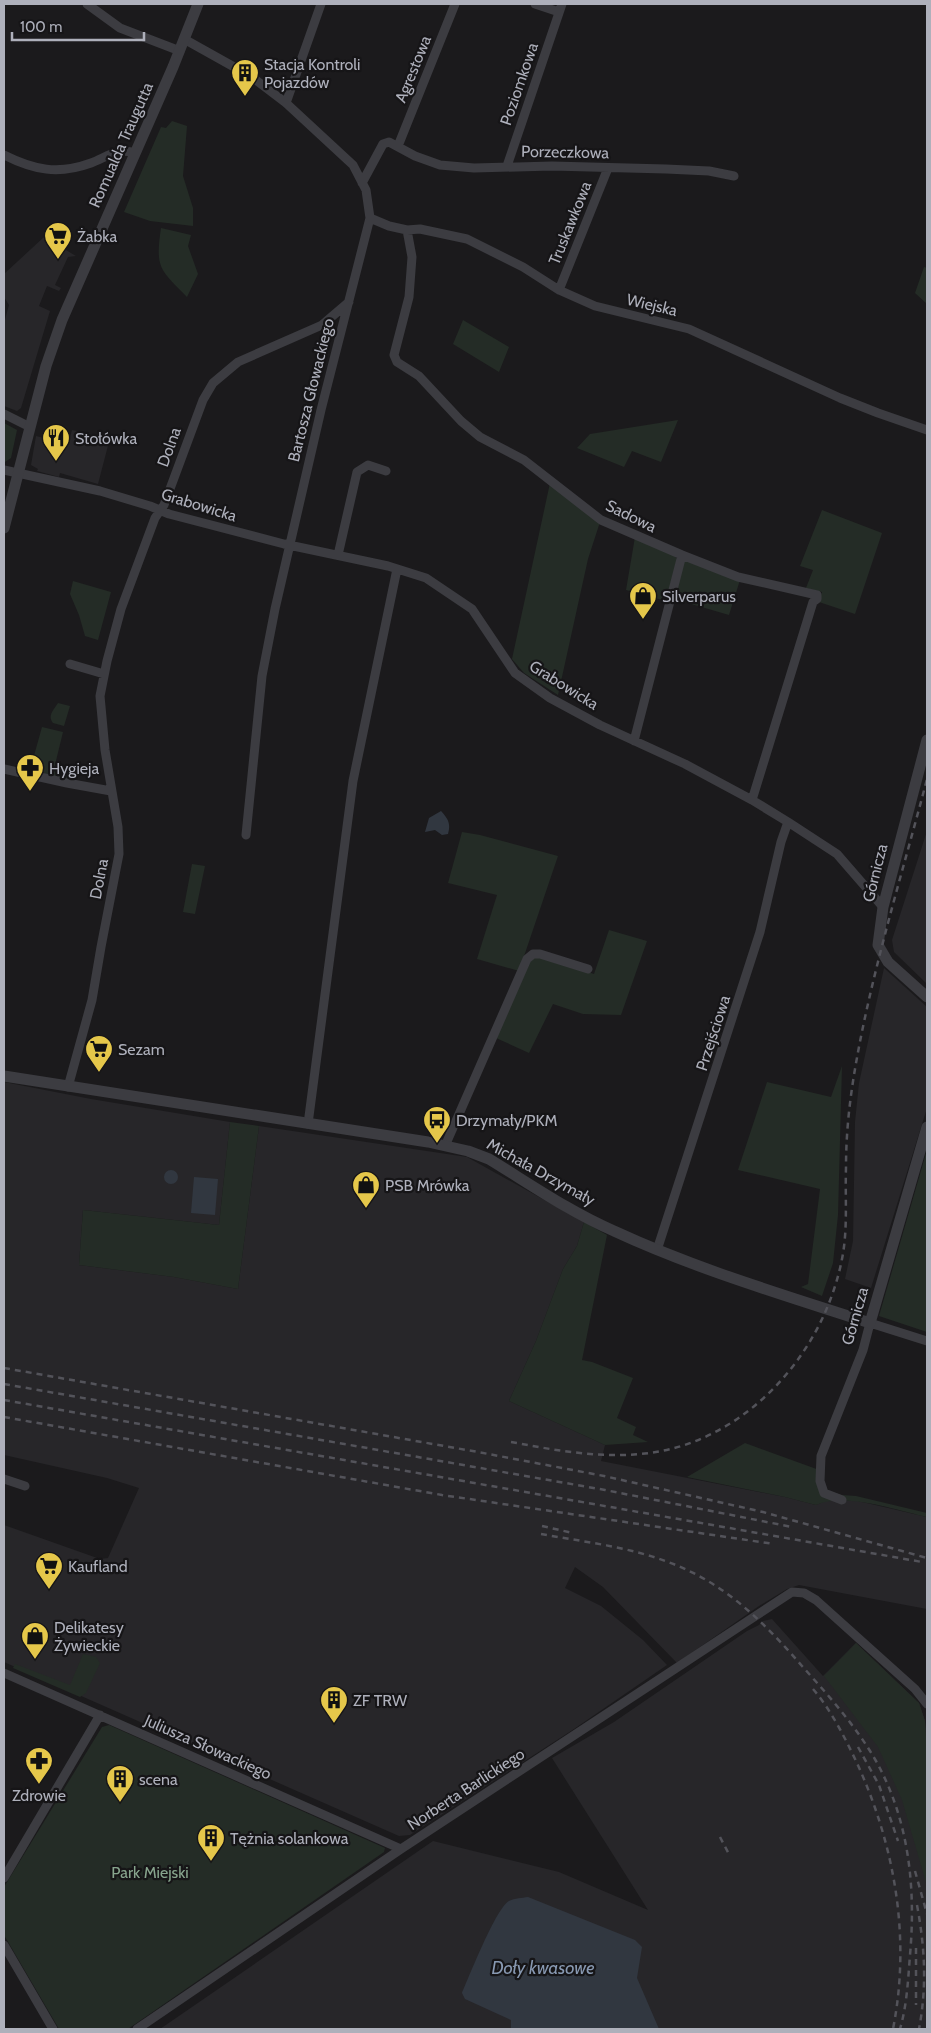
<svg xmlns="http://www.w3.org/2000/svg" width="931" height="2033" font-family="Cabin,sans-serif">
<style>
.built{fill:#272629}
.green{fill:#242c26}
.water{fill:#313740}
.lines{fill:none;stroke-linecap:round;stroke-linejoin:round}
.minor{stroke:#3c3c41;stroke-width:9}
.tertiary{stroke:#3c3c41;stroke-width:11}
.rail{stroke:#53535a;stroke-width:2.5;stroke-dasharray:6 5;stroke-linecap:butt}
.labels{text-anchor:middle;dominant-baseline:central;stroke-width:4.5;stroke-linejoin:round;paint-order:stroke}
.poi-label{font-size:16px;fill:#aeb0bb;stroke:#161517;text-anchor:start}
.street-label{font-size:16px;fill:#aeb0bb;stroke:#161517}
.park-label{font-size:16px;fill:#87a48d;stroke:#161517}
.water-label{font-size:18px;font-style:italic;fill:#8899b2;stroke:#161517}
</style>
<rect width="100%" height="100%" fill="#1b1a1c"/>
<!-- built -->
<path class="built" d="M 44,237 L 76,256 L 68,257 L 55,285 L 61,288 L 59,291 L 47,286 L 39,306 L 50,311 L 21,408 L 17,411 L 4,406 L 4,323 L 9,305 L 4,297 L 4,274 Z
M 72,430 L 110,438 L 98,484 L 60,473 L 59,477 L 37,471 L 38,469 L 31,465 L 36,436 L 68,444 Z
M 927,831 L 927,984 L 894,952 L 892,940 Z
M 884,968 L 927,1007 L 927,1108 L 871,1288 L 845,1279 L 853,1241 L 855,1122 L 859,1083 Z
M 4,1082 L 91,1099 L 230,1122 L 219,1225 L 83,1210 L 79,1265 L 174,1277 L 238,1289 L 259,1126 L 467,1157 L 584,1222 L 577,1246 L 563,1269 L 536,1341 L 509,1401 L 605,1445 L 601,1461 L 785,1497 L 816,1505 L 825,1501 L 858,1501 L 927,1517 L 927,1609 L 799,1585 L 787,1589 L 759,1606 L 677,1663 L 603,1587 L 575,1567 L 565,1588 L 601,1606 L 643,1640 L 667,1665 L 574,1729 L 410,1835 L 399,1836 L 4,1662 L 4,1525 L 100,1559 L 108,1558 L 139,1488 L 107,1478 L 4,1455 Z
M 772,1619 L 823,1676 L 856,1643 L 919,1703 L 925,1721 L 927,1751 L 927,2029 L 160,2029 L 433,1841 L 559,1872 L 648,1910 L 552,1758 L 614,1722 L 747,1631 L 759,1625 L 763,1621 Z"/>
<!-- green -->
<path class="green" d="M 172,121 L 187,126 L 183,176 L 193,208 L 193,226 L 150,221 L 124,212 L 161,127 L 166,128 Z
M 161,228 L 191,235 L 188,246 L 198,274 L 187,297 C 160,269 155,269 161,228 Z
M 924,267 L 927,268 L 927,304 L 915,293 Z
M 463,320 L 509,347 L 499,372 L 453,344 Z
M 678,420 L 661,462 L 632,451 L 624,467 L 577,448 L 590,434 Z
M 4,423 L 17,430 L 11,458 L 5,462 L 4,462 Z
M 550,483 L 600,522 L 588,559 L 558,695 L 524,673 L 512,659 Z
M 822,510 L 882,533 L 855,614 L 819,602 L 822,592 L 806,588 L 813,570 L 800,566 Z
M 635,537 L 673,554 L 677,559 L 666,601 L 626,590 Z
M 688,561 L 740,580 L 729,615 L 674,599 L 684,562 Z
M 73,581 L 111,592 L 98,640 L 85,636 L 79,615 L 70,594 Z
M 58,703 L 70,706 L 64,726 L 53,723 C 47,715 54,710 58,703 Z
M 42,727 L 63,732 L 55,765 L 72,770 L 70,780 L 30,770 Z
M 462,832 L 480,835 L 558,856 L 519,971 L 477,959 L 497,895 L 448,883 Z
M 192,864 L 205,866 L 195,914 L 183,912 Z
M 609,930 L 647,941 L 621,1015 L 583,1014 L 553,1004 L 529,1053 L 496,1038 L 530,962 L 534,958 L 542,957 L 594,974 Z
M 842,1066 L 838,1215 L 833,1263 L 822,1296 L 801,1287 L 808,1284 L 820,1189 L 738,1170 L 767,1082 L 831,1097 Z
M 230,1122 L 259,1126 L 238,1289 L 174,1277 L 79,1265 L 83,1210 L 219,1225 Z
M 927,1150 L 927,1332 L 879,1316 Z
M 584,1222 L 607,1235 L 582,1360 L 592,1362 L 633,1378 L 617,1418 L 636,1427 L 633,1435 L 648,1442 L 605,1445 L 509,1401 L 536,1341 L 563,1269 L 577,1246 Z
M 745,1443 L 822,1471 L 823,1481 L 828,1491 L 842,1495 L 856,1496 L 927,1513 L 927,1517 C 897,1510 843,1492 816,1505 L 785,1497 L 687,1477 Z
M 856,1643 L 919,1703 L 925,1721 L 927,1751 L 927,1886 L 902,1800 L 878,1747 L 824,1676 Z
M 83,1654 L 96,1657 L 100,1663 L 86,1693 L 80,1697 L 13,1668 L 15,1664 L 70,1685 Z
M 109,1725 L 385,1848 L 384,1852 L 128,2029 L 59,2029 L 4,1935 L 4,1887 L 102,1727 Z"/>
<!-- water -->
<path class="water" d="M 441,811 C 448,819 451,823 448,834 L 442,835 L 435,830 L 425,832 L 429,818 Z
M164 1177a7 7 0 1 1 14 0a7 7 0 1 1-14 0Z
M 194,1177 L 218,1179 L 215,1215 L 191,1213 Z
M 528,1897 L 635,1940 L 642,1947 L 637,1978 L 659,2029 L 511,2029 L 511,2020 L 465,1999 L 462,1993 C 469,1977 496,1908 509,1901 C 515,1898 522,1898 528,1897 Z"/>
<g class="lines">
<!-- minor -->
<path class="minor" d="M 87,4 L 120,28 L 180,51
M 535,4 L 559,12
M 184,39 L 252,77 L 286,103 L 353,165 L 366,190 L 370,218 L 321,410 L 275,609 L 262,676 L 246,835
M 286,103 L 321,4
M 398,146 L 455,4
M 4,155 C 34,170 58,175 91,163 C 107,157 118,147 135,153
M 507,166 L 562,4
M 362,183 L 383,144 L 389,142 L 415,156 L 440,165 L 474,168 L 552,166 L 666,169 L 709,171 L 734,176
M 370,218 L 389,226 L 407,230 L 420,229 L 467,239 L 523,267 L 559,290 L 595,306 L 689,329 L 840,398 L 878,413 L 927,430
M 407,230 L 412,257 L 409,297 L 394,355 L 397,362 L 419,376 L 461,421 L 480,437 L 524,460 L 601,520 L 682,555 L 738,577 L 817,595 L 817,599 L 813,602 L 752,800
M 559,290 L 608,168
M 4,414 L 30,427
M 4,470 L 100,491 L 150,506 L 169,514 L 284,544 L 388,566 L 426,578 L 472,609 L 515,673 L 550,698 L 600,725 L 685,764 L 752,800 L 788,822 L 837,854 L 883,907
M 338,555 L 357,472 L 368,465 L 386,471
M 70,664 L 104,674
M 634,741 L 682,555
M 4,769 L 67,783 L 111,791
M 68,1087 L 92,1000 L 101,947 L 119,854 L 118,827 L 105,750 L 100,696 L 107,661 L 121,609 L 155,518 L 164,505 L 203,400 L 213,383 L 238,362 L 322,325 L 349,302
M 308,1124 L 353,781 L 397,569
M 445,1146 L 527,959 L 533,954 L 540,954 L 588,969
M 657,1250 L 760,932 L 781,842 L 788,822
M 4,1479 L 25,1486
M 842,1500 L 824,1493 L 820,1481 L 821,1456 L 863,1350 L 870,1323 L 927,1341
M 4,1673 L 401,1849
M 4,1878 L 100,1715
M 4,1945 L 53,2029
M 137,2029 L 401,1849 L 792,1592 L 804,1593 L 816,1600 L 915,1689 L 927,1704"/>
<!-- tertiary -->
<path class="tertiary" d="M 4,528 L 46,366 L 62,320 L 173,67 L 198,4
M 927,740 L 883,907 L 878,945 L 888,962 L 927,997
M 4,1076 L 428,1142 L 468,1151 L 489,1159 C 530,1184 570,1212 614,1231 C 696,1269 784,1295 870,1323 L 927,1127"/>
<!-- rail -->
<path class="rail" d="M 4,1368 L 478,1452 L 604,1476 L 763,1512 L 927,1558
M 4,1384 L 605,1490 L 792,1527
M 4,1400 L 922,1562
M 4,1417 L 442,1495 L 774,1544
M 511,1442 C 554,1450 596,1458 640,1454 C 741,1446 823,1357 842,1259 C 848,1229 845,1198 846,1167 C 846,1136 849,1106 854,1075 C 870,977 902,875 927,779
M 542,1526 L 573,1533
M 541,1534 C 590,1543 641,1548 687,1570 C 733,1591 769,1628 802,1666 C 828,1695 856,1726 876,1761 C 909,1820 916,1888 910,1955 C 908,1980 907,2005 900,2029
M 813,1689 C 831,1710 844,1736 856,1761 C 895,1845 911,1938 893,2029
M 858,1747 L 879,1785 L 898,1841
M 720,1837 L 730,1856
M 915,1871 L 927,1914
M 917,1905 C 925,1948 927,1987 919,2029
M 916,1948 L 916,2005"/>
</g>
<!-- icons -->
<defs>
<symbol id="building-pin" viewBox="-11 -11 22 30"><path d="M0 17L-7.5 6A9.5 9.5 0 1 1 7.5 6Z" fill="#e5c74a" stroke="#161517"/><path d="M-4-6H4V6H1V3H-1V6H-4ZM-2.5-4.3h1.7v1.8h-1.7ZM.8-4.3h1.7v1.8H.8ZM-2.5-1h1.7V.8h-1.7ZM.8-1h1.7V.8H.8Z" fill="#111"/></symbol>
<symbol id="supermarket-pin" viewBox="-11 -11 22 30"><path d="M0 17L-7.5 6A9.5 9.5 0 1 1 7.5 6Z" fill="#e5c74a" stroke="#161517"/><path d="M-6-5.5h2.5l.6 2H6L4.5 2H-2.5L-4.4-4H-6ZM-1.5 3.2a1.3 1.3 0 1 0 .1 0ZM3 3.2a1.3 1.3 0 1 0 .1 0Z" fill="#111"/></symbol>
<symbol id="restaurant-pin" viewBox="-11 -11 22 30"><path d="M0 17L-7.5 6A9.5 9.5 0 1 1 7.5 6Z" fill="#e5c74a" stroke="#161517"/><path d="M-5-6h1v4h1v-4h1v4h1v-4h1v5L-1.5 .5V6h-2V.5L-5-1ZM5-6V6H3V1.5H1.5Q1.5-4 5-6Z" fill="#111"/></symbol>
<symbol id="shop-pin" viewBox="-11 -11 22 30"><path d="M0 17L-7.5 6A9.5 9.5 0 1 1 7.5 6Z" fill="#e5c74a" stroke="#161517"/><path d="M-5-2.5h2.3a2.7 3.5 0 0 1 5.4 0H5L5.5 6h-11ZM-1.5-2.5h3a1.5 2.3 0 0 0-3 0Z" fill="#111"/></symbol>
<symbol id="pharmacy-pin" viewBox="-11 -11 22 30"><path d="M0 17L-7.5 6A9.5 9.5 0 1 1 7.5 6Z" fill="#e5c74a" stroke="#161517"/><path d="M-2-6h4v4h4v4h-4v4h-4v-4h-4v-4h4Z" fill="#111"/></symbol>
<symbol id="bus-pin" viewBox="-11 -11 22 30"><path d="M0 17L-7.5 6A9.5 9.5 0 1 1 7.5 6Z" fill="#e5c74a" stroke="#161517"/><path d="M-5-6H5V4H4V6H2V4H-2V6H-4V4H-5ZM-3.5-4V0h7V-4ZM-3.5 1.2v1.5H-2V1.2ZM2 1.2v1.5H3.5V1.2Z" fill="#111"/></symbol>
</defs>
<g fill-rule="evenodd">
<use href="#building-pin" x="229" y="57" width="32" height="43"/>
<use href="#supermarket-pin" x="42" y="220" width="32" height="43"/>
<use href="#restaurant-pin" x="40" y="422" width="32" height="43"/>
<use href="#shop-pin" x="627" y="580" width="32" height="43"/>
<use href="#pharmacy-pin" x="14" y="752" width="32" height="43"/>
<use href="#supermarket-pin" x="83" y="1033" width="32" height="43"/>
<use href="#bus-pin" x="421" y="1104" width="32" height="43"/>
<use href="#shop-pin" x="350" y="1169" width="32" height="43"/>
<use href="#supermarket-pin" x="33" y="1550" width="32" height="43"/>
<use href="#shop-pin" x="19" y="1620" width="32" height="43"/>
<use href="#building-pin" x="318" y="1684" width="32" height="43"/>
<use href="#pharmacy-pin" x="23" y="1745" width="32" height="43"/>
<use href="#building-pin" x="104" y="1763" width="32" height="43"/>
<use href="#building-pin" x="195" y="1822" width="32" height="43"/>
</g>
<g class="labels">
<!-- poi labels -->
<g class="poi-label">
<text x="264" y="64">Stacja Kontroli<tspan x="264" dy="18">Pojazdów</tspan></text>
<text x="77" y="236">Żabka</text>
<text x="75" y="438">Stołówka</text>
<text x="662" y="596">Silverparus</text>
<text x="49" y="768">Hygieja</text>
<text x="118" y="1049">Sezam</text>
<text x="456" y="1120">Drzymały/PKM</text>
<text x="385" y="1185">PSB Mrówka</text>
<text x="68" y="1566">Kaufland</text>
<text x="54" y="1627">Delikatesy<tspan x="54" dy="18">Żywieckie</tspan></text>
<text x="353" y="1700">ZF TRW</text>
<text x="139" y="1779">scena</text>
<text x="39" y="1795" text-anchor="middle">Zdrowie</text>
<text x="230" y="1838">Tężnia solankowa</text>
</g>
<!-- street labels -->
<g class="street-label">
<text transform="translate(413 69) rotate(-68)">Agrestowa</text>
<text transform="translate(519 84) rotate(-71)">Poziomkowa</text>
<text transform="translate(121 145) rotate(-66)">Romualda Traugutta</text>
<text transform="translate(565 152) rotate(1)">Porzeczkowa</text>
<text transform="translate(570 223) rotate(-68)">Truskawkowa</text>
<text transform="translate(652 305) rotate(13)">Wiejska</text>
<text transform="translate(311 390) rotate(-76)">Bartosza Głowackiego</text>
<text transform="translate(169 447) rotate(-70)">Dolna</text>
<text transform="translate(199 505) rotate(17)">Grabowicka</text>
<text transform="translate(631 516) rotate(26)">Sadowa</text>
<text transform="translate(564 685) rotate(32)">Grabowicka</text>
<text transform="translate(875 873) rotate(-76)">Górnicza</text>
<text transform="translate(99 879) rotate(-79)">Dolna</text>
<text transform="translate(713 1033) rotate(-72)">Przejściowa</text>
<text transform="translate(541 1172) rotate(29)">Michała Drzymały</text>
<text transform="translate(855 1316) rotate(-74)">Górnicza</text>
<text transform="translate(208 1747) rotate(24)">Juliusza Słowackiego</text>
<text transform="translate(466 1789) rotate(-33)">Norberta Barlickiego</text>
</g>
<!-- park labels -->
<g class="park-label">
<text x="150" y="1872">Park Miejski</text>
</g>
<!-- water labels -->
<g class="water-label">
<text x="543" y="1968">Doły kwasowe</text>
</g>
</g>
<!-- border -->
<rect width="931" height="2033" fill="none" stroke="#aeb0bb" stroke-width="10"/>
<!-- scale -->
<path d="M12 32v8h132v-8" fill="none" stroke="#aeb0bb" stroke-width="2.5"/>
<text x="20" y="32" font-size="15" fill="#aeb0bb" stroke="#161517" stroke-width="4" paint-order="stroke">100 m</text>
</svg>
